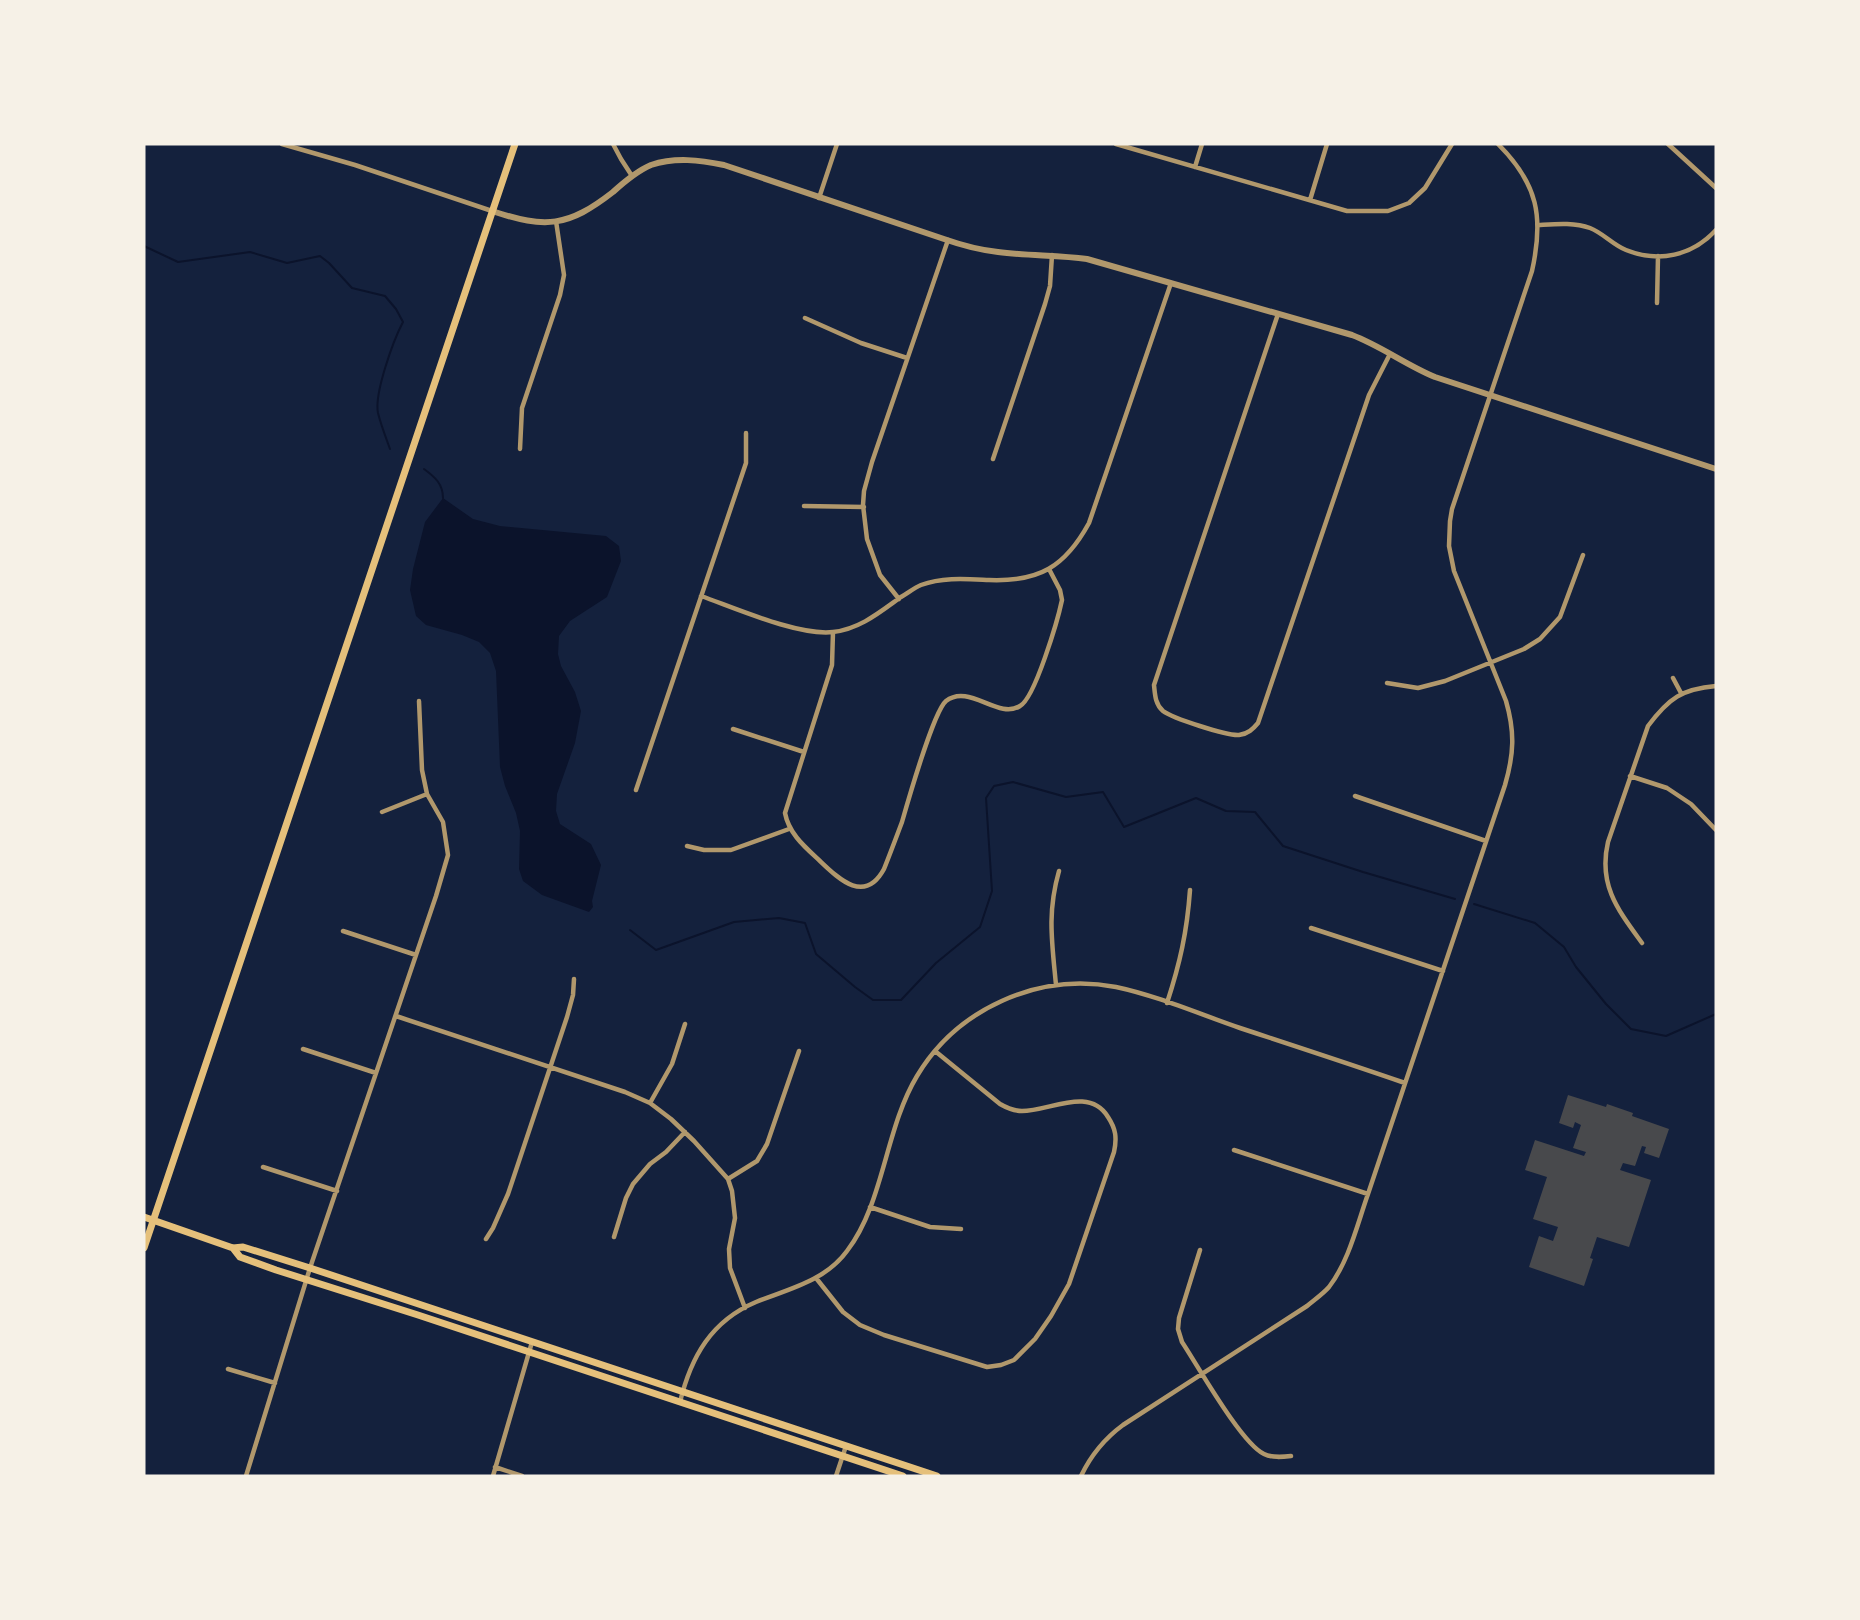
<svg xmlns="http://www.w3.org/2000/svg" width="1860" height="1620" font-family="Roboto,sans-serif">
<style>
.water{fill:#0b132b}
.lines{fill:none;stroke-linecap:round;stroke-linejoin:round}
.stream{stroke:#0b132b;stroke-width:2}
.building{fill:#48494c}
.minor{stroke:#b1986c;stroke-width:4.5}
.tertiary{stroke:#b1986c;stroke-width:6}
.secondary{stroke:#e5c07b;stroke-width:7}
</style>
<rect width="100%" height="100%" fill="#14213d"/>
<!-- water -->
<path class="water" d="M 443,498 L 473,519 L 500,526 L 606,536 L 619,546 L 621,561 L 607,597 L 570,621 L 559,636 L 558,654 L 561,666 L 575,692 L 581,711 L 575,743 L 557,794 L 556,811 L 560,824 L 591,844 L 601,865 L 592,901 L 593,907 L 589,912 L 542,895 L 523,881 L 519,869 L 520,831 L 516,813 L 505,786 L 500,767 L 496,671 L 490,653 L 479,642 L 462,635 L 426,625 L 416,616 L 410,590 L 413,569 L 425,522 Z"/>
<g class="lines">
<!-- stream -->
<path class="stream" d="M 144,246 L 178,262 L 250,252 L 287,263 L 320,256 L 329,263 L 352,288 L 385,296 L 396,309 L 403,322 C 393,341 374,394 378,413 C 381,425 386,438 390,449
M 424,469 C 435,477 443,484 443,498
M 1474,904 L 1535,923 L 1564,947 L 1576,967 L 1606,1004 L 1631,1029 L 1666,1036 L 1716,1014
M 630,930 L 656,950 L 734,922 L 779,918 L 805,923 L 816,954 L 855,987 L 873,1000 L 901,1000 L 936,963 L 980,927 L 992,891 L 986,798 L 994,786 L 1013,782 L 1066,797 L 1103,792 L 1124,827 L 1196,798 L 1226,811 L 1255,812 L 1283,846 L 1363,872 L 1455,899"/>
</g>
<!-- building -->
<path class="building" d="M 1568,1095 L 1606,1107 L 1607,1104 L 1633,1113 L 1632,1116 L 1669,1129 L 1659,1158 L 1644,1153 L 1646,1147 L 1642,1146 L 1635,1166 L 1623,1163 L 1620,1170 L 1651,1180 L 1629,1247 L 1597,1237 L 1590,1258 L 1593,1259 L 1584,1286 L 1529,1267 L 1539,1236 L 1553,1241 L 1558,1227 L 1533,1219 L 1547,1177 L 1525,1170 L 1535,1140 L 1584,1156 L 1586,1152 L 1573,1148 L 1581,1125 L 1575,1122 L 1573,1128 L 1559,1123 Z"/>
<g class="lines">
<!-- minor -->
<path class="minor" d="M 282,144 L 355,165 L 492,211
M 613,144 L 621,159 L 632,176
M 1116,144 L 1347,211 L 1388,211 L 1409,203 L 1425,188 L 1452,144
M 1668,144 L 1716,188
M 1195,167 L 1202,144
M 819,198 L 837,144
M 1310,200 L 1327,144
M 1538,225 C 1555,224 1574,222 1590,228 C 1603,233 1613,245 1626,250 C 1659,263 1692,256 1716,230
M 1657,303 L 1658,256
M 1278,314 L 1154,685 C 1155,694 1155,704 1163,711 C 1172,718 1227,736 1239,735 C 1248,734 1253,729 1258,723 L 1369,395 L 1390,354
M 805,318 L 861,343 L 907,358
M 520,449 L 522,408 L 560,295 L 564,275 L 556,221
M 993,459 L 1045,304 L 1050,286 L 1052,255
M 804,506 L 864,507
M 701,596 C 735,608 798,636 833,632 C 860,629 880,612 901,597 C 908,593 914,588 921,585 C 943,577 966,579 989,580 C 1039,582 1065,567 1089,523 L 1171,283
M 899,599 L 880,575 L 867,539 L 863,505 L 864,491 L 872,462 L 948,240
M 833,632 L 832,665 L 785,813 C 789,834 805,847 820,861 C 840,880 865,904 884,869 C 890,854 896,838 902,822 C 908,801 934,711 946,701 C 969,683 998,720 1020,706 C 1035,698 1058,619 1062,600 L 1060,590 L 1049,569
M 1673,678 L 1681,693
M 1387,683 L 1418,688 L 1445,681 L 1524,649 L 1540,639 L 1560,617 L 1583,555
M 733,729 L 804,752
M 1630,776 L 1667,788 L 1691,804 L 1716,830
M 636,790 L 746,463 L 746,433
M 1355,796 L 1486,841
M 382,812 L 427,794
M 687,846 L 704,850 L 731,850 L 789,829
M 1311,928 L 1443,971
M 343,931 L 416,955
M 1642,943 C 1618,910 1598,885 1608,842 L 1648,726 C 1669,698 1682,689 1716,686
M 1056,985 C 1052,942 1047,913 1059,871
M 1167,1003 C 1180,963 1187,932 1190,890
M 396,1016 L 625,1092 L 650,1103 L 671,1119 L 694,1141 L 728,1179 L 732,1191 L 735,1218 L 729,1249 L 730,1268 L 745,1308
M 303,1049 L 376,1073
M 650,1103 L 672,1064 L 685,1024
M 1234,1150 L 1368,1194
M 263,1167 L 337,1191
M 728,1179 L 757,1161 L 767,1144 L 799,1051
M 870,1207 L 930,1227 L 961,1229
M 614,1237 L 626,1198 L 633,1184 L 650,1164 L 666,1152 L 685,1132
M 486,1239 L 493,1228 L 508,1194 L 567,1017 L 573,995 L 574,979
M 1200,1250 L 1179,1318 L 1178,1329 L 1182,1342 C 1198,1366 1241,1443 1264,1454 C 1272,1458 1282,1457 1291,1456
M 816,1278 L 843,1312 L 860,1325 L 884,1335 L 987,1367 L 1001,1365 L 1014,1360 L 1035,1339 L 1051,1316 L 1069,1284 L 1114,1152 C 1117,1138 1116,1129 1108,1117 C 1089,1086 1050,1111 1022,1111 C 1014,1111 1007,1108 1000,1104 L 935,1051
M 228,1369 L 275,1383
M 680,1402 C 691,1357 711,1321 756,1302 C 789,1289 825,1281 847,1251 C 884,1203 885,1129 917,1076 C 957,1009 1038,972 1116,987 C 1158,996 1199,1014 1240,1028 C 1295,1046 1350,1064 1405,1083
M 495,1467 L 522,1476
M 246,1476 L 310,1268 L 436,896 L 448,855 L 443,822 L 427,794 L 422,770 L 419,701
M 493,1476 L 532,1342
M 836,1476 L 846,1446
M 1081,1476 C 1091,1455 1104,1439 1123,1425 L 1307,1306 C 1314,1300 1323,1294 1329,1287 C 1349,1261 1357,1225 1368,1194 L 1505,785 C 1514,754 1515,732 1506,701 L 1454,571 L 1449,546 L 1450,521 L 1452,509 L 1532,271 C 1544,217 1538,184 1498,144"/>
<!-- tertiary -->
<path class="tertiary" d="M 492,211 C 546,229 568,227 613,192 C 624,182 637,171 651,165 C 675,157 700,160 724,165 L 944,239 C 961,245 980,250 998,252 C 1028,256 1058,255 1087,259 L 1352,335 C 1381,346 1406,365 1435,377 L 1716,469"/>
<!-- secondary -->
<path class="secondary" d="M 144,1217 L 233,1248 L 243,1247 L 310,1268 L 937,1476
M 144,1248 L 515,144
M 233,1248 L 240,1257 L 276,1270 L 418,1315 L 903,1476"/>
</g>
<!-- border -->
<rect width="1860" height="1620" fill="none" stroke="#f6f1e7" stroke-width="291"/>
</svg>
